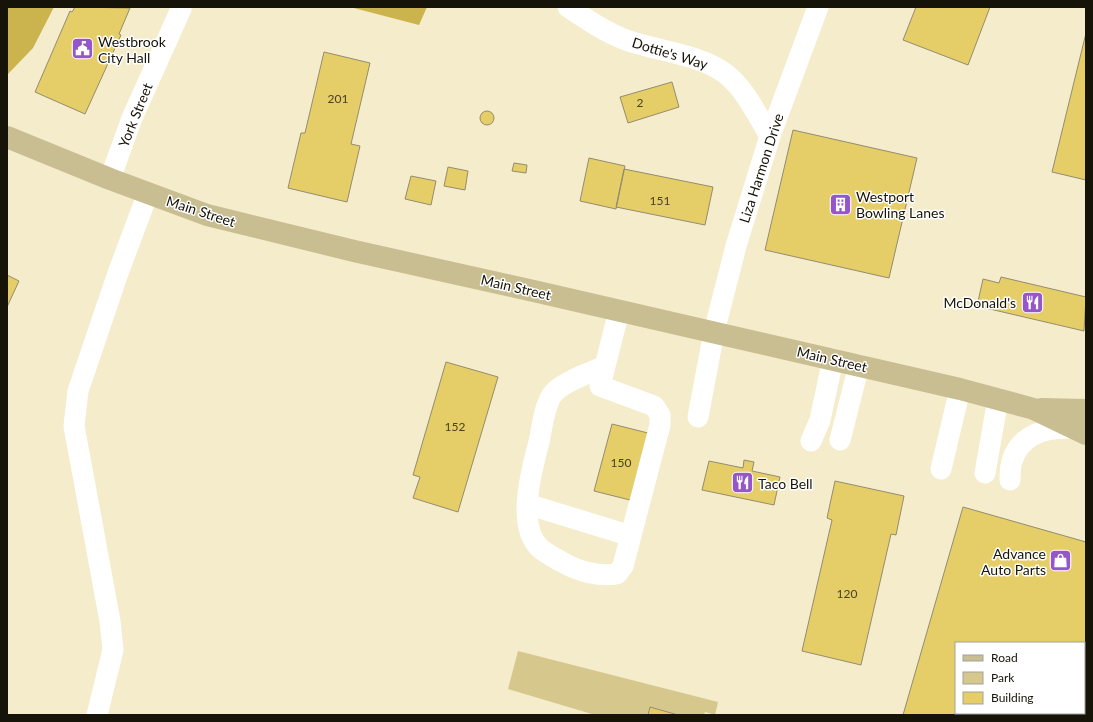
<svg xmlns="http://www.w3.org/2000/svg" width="1093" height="722" font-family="Lato,sans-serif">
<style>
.green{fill:#d6c88d}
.forest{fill:#cbb34d}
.building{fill:#e5cd68;stroke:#948c6f}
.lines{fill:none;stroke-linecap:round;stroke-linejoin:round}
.minor{stroke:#fff;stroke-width:21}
.major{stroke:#c9be92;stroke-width:22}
.labels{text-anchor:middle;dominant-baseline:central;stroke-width:3;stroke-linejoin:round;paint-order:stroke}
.number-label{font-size:12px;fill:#4a4220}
.poi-label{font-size:14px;fill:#161308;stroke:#fff;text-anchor:start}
.street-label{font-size:14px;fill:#161308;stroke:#fff}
</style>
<rect width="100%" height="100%" fill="#f4eccb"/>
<!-- green -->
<path class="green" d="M 518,651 L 718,702 L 715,715 L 705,712 L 704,715 L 678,715 L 650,707 L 648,715 L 595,715 L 508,689 Z"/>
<!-- forest -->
<path class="forest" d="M 7,7 L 54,7 L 33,48 L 7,75 Z
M 350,7 L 427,7 L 419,25 Z"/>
<!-- building -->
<path class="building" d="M 75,7 L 130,8 L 119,34 L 121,35 L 85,114 L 35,92 L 70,11 L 72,12 Z
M 916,7 L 990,7 L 968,65 L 903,40 Z
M 1086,33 L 1086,180 L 1052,172 Z
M 324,52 L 370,63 L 351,144 L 360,146 L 347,202 L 288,188 L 301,133 L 305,133 Z
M 672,82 L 679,107 L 628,123 L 620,97 Z
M480 118a7 7 0 1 1 14 0a7 7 0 1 1-14 0Z
M 793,130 L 917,158 L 889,278 L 765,250 Z
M 589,158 L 625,166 L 616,209 L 580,201 Z
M 514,163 L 527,165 L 526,173 L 512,171 Z
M 448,167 L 468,171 L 465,190 L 444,186 Z
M 624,169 L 713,187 L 705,225 L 616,207 Z
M 411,176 L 436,181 L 431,205 L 405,199 Z
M 7,275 L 19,281 L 7,307 Z
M 1001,277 L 1086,297 L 1084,331 L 977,306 L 983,279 L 999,283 Z
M 446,362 L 498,377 L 458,512 L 413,498 L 420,477 L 413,475 Z
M 612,424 L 648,433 L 630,500 L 594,491 Z
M 744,460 L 754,462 L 752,471 L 780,477 L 774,505 L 702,490 L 709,461 L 743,468 Z
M 835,481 L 904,496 L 896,535 L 891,534 L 861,665 L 802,651 L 832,520 L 827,518 Z
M 963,507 L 1086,542 L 1086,646 L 1084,653 L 1084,643 L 956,643 L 956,713 L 1067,713 L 1066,715 L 903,715 Z
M 650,707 L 678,715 L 648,715 Z"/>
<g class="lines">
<!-- minor -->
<path class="minor" d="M 568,7 C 586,19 605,32 626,40 C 657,51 700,54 726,74 C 746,90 757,115 770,136
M 110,179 L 132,118 L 181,9
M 605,366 C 590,373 561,382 552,395 C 544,407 542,428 539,442 C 532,469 515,527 541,549 C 547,554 555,558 562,562 C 577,571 599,577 617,574 L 623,566 L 660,425 L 660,415 L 654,406 L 600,386 L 619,311
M 698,417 L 714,332 L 736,246 L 770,136 L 818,7
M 840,440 L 859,365
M 811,441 L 820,420 L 833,359
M 941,469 L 960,389
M 985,473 L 998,399
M 1010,480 C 1010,474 1010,467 1012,461 C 1020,434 1047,427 1073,428
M 527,504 L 631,536
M 97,715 L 113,650 L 110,621 L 74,426 L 78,391 L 118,273 L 148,193"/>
<!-- major -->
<path class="major" d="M 7,137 L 110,179 L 207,215 L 354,251 L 538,292 L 960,389 L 1034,409 L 1086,434
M 1041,409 L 1086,410"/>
</g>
<!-- icons -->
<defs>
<symbol id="civic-square" viewBox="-11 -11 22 22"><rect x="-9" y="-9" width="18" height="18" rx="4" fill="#9556cc" stroke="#fff"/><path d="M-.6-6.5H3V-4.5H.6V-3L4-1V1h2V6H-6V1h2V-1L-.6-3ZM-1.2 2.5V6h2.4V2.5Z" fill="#fff"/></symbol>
<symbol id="building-square" viewBox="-11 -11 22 22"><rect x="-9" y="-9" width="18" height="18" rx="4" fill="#9556cc" stroke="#fff"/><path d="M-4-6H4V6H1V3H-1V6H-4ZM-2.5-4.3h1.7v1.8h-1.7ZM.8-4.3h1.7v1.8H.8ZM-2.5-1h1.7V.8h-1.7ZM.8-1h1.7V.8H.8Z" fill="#fff"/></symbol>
<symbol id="restaurant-square" viewBox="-11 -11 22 22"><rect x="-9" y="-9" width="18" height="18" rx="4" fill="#9556cc" stroke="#fff"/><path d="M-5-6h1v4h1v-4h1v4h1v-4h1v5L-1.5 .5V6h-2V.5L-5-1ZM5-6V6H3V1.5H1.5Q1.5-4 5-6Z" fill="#fff"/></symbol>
<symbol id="shop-square" viewBox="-11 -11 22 22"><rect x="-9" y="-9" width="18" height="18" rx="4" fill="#9556cc" stroke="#fff"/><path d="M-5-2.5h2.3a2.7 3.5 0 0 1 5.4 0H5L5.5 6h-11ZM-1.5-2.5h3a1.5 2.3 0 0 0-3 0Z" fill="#fff"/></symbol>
</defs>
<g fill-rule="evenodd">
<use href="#civic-square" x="70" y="36" width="25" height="25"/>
<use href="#building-square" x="828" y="192" width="25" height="25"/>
<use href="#restaurant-square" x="1020" y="290" width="25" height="25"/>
<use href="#restaurant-square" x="730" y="470" width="25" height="25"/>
<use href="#shop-square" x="1048" y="548" width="25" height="25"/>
</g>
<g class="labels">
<!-- number labels -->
<g class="number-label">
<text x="338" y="98">201</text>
<text x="640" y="102">2</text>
<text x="660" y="200">151</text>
<text x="455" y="426">152</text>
<text x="621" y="462">150</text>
<text x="847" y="593">120</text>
</g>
<!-- poi labels -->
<g class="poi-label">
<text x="98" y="41">Westbrook<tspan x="98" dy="16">City Hall</tspan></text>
<text x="856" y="196">Westport<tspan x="856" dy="16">Bowling Lanes</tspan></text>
<text x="1016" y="302" text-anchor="end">McDonald's</text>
<text x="758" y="483">Taco Bell</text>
<text x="1046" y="553" text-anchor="end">Advance<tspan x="1046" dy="16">Auto Parts</tspan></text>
</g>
<!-- street labels -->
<g class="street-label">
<text transform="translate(670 53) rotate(17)">Dottie's Way</text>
<text transform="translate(135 115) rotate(-68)">York Street</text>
<text transform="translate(761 168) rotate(-72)">Liza Harmon Drive</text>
<text transform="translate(201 211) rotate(18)">Main Street</text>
<text transform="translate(516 287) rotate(13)">Main Street</text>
<text transform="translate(832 359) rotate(13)">Main Street</text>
</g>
</g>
<!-- border -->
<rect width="1093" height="722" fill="none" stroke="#161308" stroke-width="16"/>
<!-- legend -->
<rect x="955" y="642" width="130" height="72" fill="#ffffff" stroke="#a2a19c"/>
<rect x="963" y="655" width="20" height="6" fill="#c9be92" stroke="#a2a19c"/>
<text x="991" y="662" font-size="12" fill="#161308">Road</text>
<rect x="963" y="672" width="20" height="12" fill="#d6c88d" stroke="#a2a19c"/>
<text x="991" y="682" font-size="12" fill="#161308">Park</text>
<rect x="963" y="692" width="20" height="12" fill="#e5cd68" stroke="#a2a19c"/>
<text x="991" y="702" font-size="12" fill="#161308">Building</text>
</svg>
